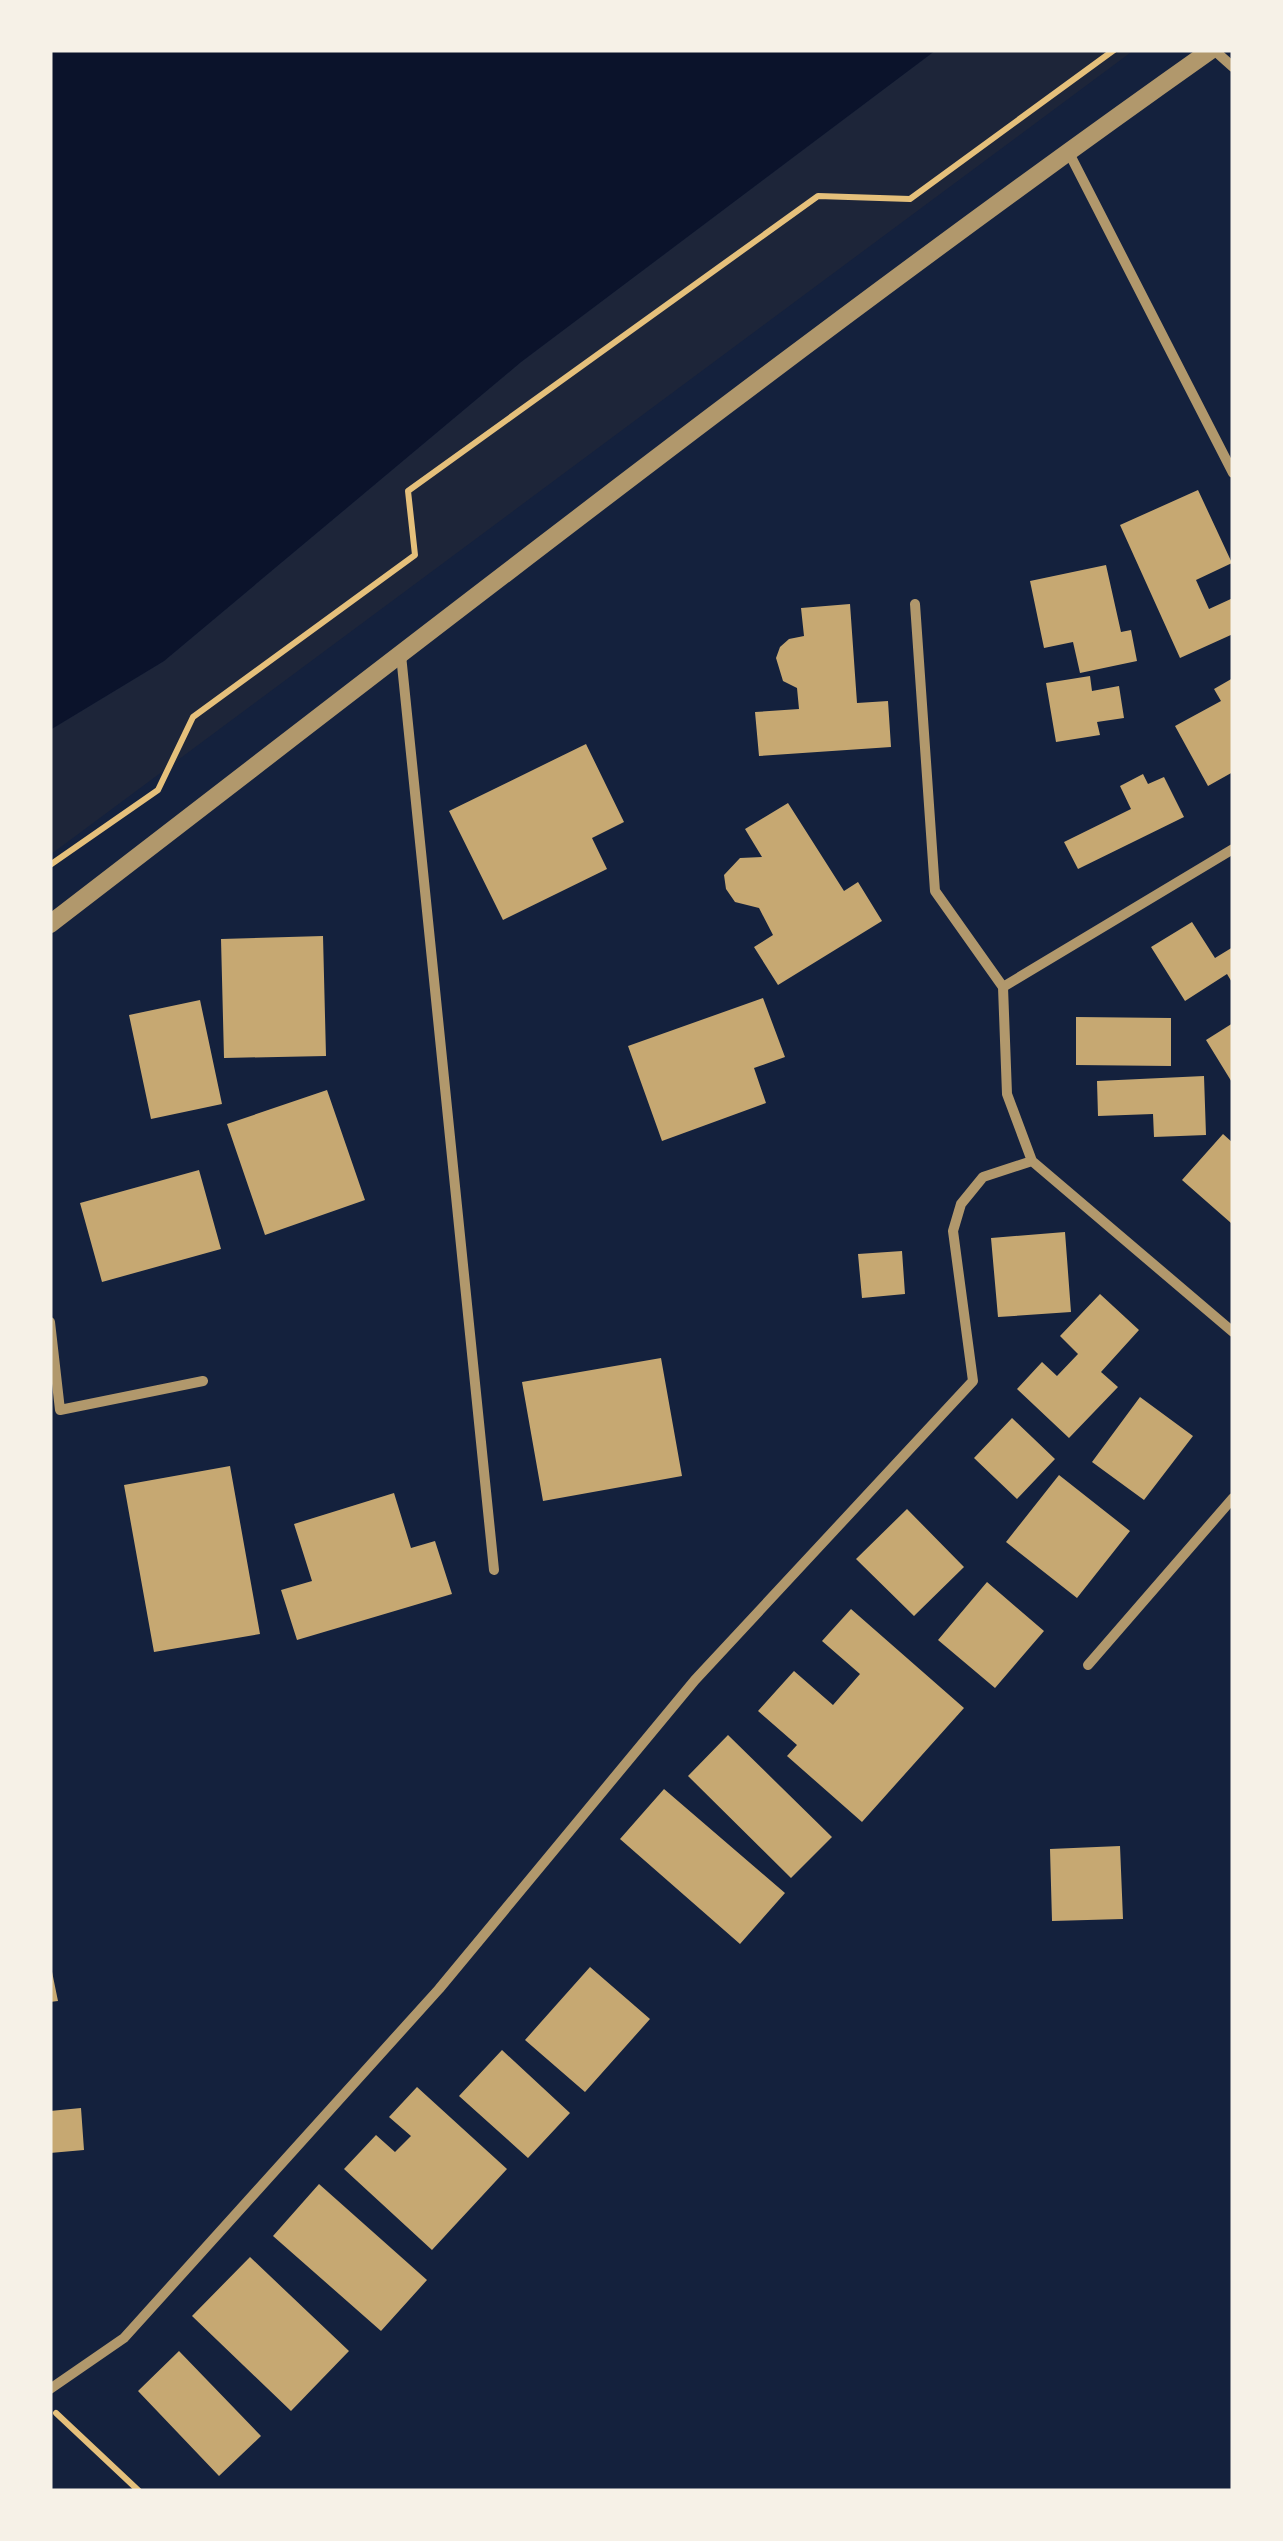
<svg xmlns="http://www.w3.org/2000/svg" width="1283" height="2541" font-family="Jost,sans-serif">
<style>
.green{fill:#1d2539}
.water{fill:#0b132b}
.building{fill:#c6a872}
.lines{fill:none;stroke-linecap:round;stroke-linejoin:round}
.path{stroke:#e5c07b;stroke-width:6}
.minor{stroke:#b1986c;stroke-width:10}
.tertiary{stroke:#b1986c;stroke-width:18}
</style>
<rect width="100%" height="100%" fill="#14213d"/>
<!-- green -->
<path class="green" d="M 936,50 L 1134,50 L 50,855 L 50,730 L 164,661 L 521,362 Z"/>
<!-- water -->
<path class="water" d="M 50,50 L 936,50 L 521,362 L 164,661 L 50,730 Z"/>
<!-- building -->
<path class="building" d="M 1198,490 L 1232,563 L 1196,580 L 1209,609 L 1233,598 L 1233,634 L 1180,658 L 1120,525 Z
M 1106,565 L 1121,632 L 1131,630 L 1137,661 L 1080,673 L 1073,642 L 1044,648 L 1030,581 Z
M 850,604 L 857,703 L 888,701 L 891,747 L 759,756 L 755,712 L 799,709 L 797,688 L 783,681 L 776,658 L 780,647 L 789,639 L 804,636 L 801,608 Z
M 1090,676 L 1092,691 L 1119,686 L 1124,718 L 1097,722 L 1100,735 L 1056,742 L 1046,683 Z
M 1233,678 L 1233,772 L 1208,786 L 1175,726 L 1221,701 L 1214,689 Z
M 586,744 L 624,822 L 592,838 L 607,869 L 503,920 L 449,811 Z
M 1143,774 L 1148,784 L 1164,777 L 1184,817 L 1078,869 L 1064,842 L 1131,809 L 1120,786 Z
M 788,803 L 844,891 L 858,882 L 882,921 L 778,985 L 754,947 L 773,935 L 759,908 L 735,902 L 726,889 L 724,875 L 740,858 L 762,857 L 745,829 Z
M 1192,922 L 1215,958 L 1233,947 L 1233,984 L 1227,974 L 1185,1001 L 1151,947 Z
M 323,936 L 326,1056 L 224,1058 L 221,939 Z
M 763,998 L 785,1057 L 754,1068 L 766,1103 L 662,1141 L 628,1046 Z
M 200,1000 L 222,1104 L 151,1119 L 129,1015 Z
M 1076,1017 L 1171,1018 L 1171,1066 L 1076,1065 Z
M 1233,1023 L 1233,1084 L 1206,1040 Z
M 1204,1076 L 1206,1135 L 1154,1137 L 1153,1114 L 1098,1116 L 1097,1081 Z
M 327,1090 L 365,1200 L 265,1235 L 227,1124 Z
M 1223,1134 L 1233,1143 L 1231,1223 L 1182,1180 Z
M 199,1170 L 221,1249 L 102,1282 L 80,1203 Z
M 1065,1232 L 1071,1312 L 998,1317 L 991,1238 Z
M 902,1251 L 905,1294 L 862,1298 L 858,1254 Z
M 1100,1294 L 1139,1330 L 1101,1372 L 1118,1387 L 1069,1438 L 1017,1389 L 1042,1362 L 1057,1376 L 1078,1354 L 1060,1336 Z
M 661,1358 L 682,1476 L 543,1501 L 522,1382 Z
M 1140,1397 L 1193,1436 L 1144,1500 L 1092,1462 Z
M 1012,1418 L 1055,1459 L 1017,1499 L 974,1458 Z
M 230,1466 L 260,1634 L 154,1652 L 124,1485 Z
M 1059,1475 L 1130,1531 L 1077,1598 L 1006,1542 Z
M 394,1493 L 411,1548 L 435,1541 L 452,1594 L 297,1640 L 281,1590 L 312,1581 L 294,1524 Z
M 907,1509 L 964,1567 L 914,1616 L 856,1559 Z
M 987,1582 L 1044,1631 L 995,1688 L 938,1640 Z
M 851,1609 L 964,1708 L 862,1822 L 787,1756 L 797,1745 L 758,1711 L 794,1671 L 833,1705 L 860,1674 L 822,1641 Z
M 728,1735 L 832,1837 L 791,1878 L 688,1776 Z
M 664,1789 L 785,1893 L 740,1944 L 620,1839 Z
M 1120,1846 L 1123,1919 L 1052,1921 L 1050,1849 Z
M 50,1962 L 58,2001 L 50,2002 Z
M 590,1967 L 650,2019 L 585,2092 L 525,2040 Z
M 502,2050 L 570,2113 L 528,2158 L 459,2096 Z
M 417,2087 L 507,2169 L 432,2250 L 344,2169 L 376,2135 L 395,2152 L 411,2136 L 389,2117 Z
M 81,2108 L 84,2150 L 50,2153 L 50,2111 Z
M 319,2184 L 427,2280 L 381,2331 L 273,2236 Z
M 250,2257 L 349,2351 L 291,2411 L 192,2316 Z
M 179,2351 L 261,2436 L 219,2476 L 138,2391 Z"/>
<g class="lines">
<!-- path -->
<path class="path" d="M 50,865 L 158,790 L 193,717 L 415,555 L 408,491 L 818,196 L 910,199 L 1114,50
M 56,2413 L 139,2491"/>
<!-- minor -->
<path class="minor" d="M 1214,50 L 1233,67
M 1068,151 L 1233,473
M 915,604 L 935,891 L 1003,987 L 1007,1094 L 1032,1161 L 1233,1332
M 401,655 L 494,1570
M 1003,987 L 1233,849
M 50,1322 L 60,1410 L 203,1381
M 1088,1665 L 1233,1498
M 50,2389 L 124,2338 L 439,1989 L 695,1680 L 973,1381 L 953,1231 L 961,1204 L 983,1177 L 1032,1161"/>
<!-- tertiary -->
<path class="tertiary" d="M 50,924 C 434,629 816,329 1211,50"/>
</g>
<!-- border -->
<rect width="1283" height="2541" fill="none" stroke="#f6f1e7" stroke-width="105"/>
</svg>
